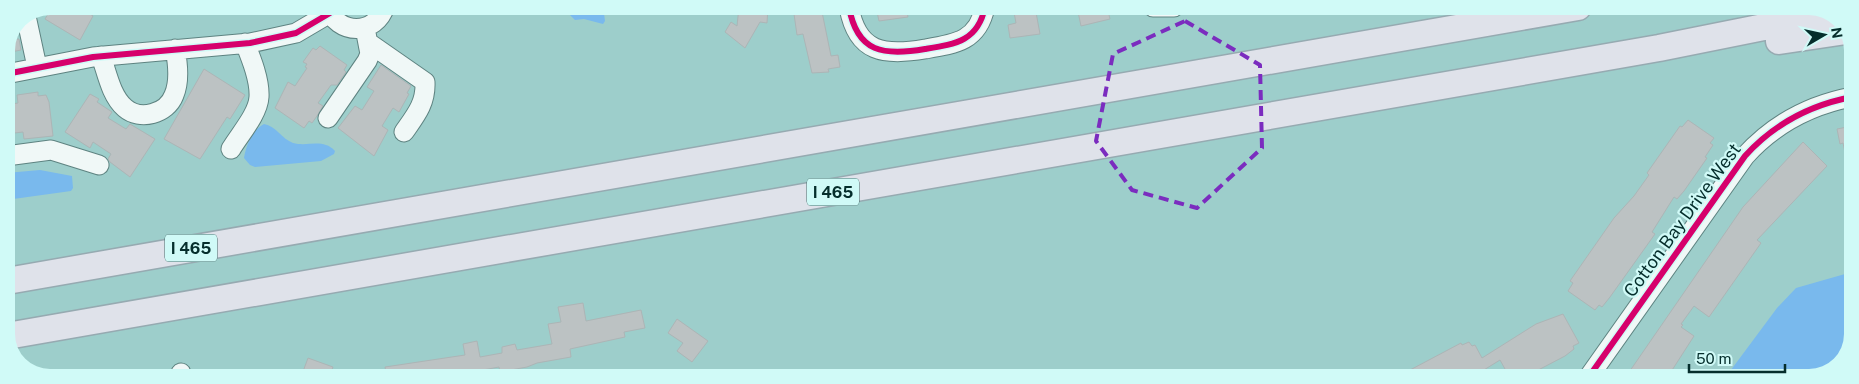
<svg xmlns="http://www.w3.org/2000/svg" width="1859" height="384" font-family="'Public Sans',sans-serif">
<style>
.water{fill:#79b9ed}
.building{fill:#bcc2c3;stroke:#acb5b6}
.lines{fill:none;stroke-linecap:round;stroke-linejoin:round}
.minor-casing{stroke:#5e8381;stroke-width:21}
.highway-casing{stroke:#96aab1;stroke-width:29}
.minor{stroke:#f0f8f7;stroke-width:19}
.highway{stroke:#dfe2ea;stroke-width:26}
.cycleway-casing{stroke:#d0faf7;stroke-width:9}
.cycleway{stroke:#d6006c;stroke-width:6}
.marked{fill:none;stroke:#7b2cbf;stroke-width:4;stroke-dasharray:10 6;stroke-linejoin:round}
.labels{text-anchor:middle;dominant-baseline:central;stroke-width:4.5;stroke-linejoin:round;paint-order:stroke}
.shield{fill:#d0faf7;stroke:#426b69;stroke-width:1}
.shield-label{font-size:16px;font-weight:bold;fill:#052e2c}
.street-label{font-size:18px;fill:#052e2c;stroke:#d0faf7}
</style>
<rect width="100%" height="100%" fill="#9dcecb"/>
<!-- water -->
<path class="water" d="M 561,6 L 603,6 L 605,21 L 603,24 L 584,19 L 575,20 Z
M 264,124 C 276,126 282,139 293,143 C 308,147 323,138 335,151 L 334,154 L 321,161 L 255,167 L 250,165 L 244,158 C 246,146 252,130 264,124 Z
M 40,170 L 72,176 L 73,188 L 71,191 L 6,200 L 6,173 Z
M 1852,272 C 1852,288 1855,329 1852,342 C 1839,384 1764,378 1725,378 L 1777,308 L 1796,288 Z"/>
<!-- building -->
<path class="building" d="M 53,6 L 89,6 L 86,11 L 93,16 L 80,40 L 45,19 Z
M 739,7 L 768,7 L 767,23 L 760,22 L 745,48 L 725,32 L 731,22 L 737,26 Z
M 793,7 L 821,7 L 831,56 L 838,55 L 840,67 L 828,69 L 829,72 L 812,73 L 803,34 L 797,35 Z
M 876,7 L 906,7 L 908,17 L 879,21 Z
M 1013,7 L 1035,7 L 1040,34 L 1010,38 L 1008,25 L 1016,23 Z
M 1077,7 L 1107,7 L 1110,19 L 1081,26 Z
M 19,39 L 21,50 L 6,53 L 10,40 Z
M 320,46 L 347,65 L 344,70 L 346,72 L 337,85 L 331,85 L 318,103 L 323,106 L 317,116 L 312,123 L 309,121 L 304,128 L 275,108 L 288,82 L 295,86 L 307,68 L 305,67 L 307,64 L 303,62 L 313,48 L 316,50 Z
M 381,65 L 411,86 L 407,93 L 409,94 L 399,112 L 393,108 L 382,126 L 388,130 L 374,156 L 338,128 L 355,106 L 362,110 L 374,91 L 367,87 Z
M 204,69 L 245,95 L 230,119 L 227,117 L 200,159 L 164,139 Z
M 38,92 L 38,96 L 46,95 L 49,102 L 53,136 L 24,139 L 23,132 L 6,134 L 6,105 L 18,103 L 17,95 Z
M 90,94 L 99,99 L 97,102 L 112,112 L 108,118 L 126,129 L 130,124 L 155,139 L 130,177 L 110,162 L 108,159 L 111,154 L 93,142 L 90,148 L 65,132 Z
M 1688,120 L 1714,138 L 1710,143 L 1713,145 L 1705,157 L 1707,158 L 1684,191 L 1677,199 L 1674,197 L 1652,232 L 1655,234 L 1610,297 L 1602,307 L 1599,305 L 1595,310 L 1568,291 L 1573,283 L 1570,281 L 1614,218 L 1634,196 L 1649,175 L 1647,173 L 1680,126 L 1682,127 Z
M 1852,126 L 1852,162 L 1847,162 L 1843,143 L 1840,144 L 1837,129 Z
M 1803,142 L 1827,166 L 1757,240 L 1761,243 L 1709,317 L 1694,306 L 1681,324 L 1683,325 L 1681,327 L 1694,336 L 1667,378 L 1625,378 L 1743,207 Z
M 583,303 L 586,321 L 641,310 L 645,328 L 624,332 L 625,337 L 570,349 L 571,357 L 537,363 L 527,367 L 500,372 L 499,367 L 461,374 L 462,377 L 387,377 L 385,367 L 465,355 L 463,344 L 477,341 L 480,357 L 502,353 L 502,347 L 515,344 L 517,350 L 552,344 L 548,324 L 561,322 L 558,307 Z
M 1563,314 L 1579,343 L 1573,346 L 1574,349 L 1565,356 L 1523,378 L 1510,378 L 1500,360 L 1479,373 L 1482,378 L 1414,378 L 1410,370 L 1461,343 L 1462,345 L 1469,342 L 1472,346 L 1475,345 L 1482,358 L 1536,324 Z
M 677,319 L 708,341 L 692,362 L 677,351 L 683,343 L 668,333 Z
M 308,358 L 333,367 L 329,377 L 301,377 Z"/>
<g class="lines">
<defs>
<path id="minor" d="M 327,6 C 337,36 376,36 385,6
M 849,7 C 857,53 884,56 925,49 C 956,44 978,41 985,7
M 1153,7 L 1174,7
M 26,16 L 37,67
M 369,43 L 425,82 C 426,103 416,115 404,132
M 101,56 C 107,73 111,96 125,108 C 140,121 167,114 174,95 C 180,81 178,64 175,49
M 6,74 L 93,57 L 250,43 L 296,33 L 330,13
M 328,118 L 367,61 L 370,54 L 365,28
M 231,149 C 240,134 258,114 259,97 C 260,80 251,58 245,43
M 6,156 L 51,150 L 99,165
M 181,373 L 182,377
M 1588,378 L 1745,156 C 1774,124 1810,105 1852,97"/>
<path id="highway" d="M 1779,41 L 1846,31
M 7,281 L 1578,7
M 7,336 L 1659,48 L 1829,14"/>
</defs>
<!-- minor casing -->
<use href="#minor" class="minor-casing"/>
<!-- highway casing -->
<use href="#highway" class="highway-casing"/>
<!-- minor -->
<use href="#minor" class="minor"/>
<!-- highway -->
<use href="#highway" class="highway"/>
<defs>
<path id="cycleway" d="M 849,7 C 857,53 884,56 925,49 C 956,44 978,41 985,7
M 6,74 L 93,57 L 250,43 L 296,33 L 330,13
M 1588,378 L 1745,156 C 1774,124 1810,105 1852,97"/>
</defs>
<!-- cycleway casing -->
<use href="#cycleway" class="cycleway-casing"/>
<!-- cycleway -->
<use href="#cycleway" class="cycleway"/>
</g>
<!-- marked area -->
<path class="marked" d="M 1185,21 L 1260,65 L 1262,148 L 1197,208 L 1132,190 L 1096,141 L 1113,54 Z"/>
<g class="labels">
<!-- shield labels -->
<g class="shield">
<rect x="807" y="178.5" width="52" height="27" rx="4"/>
<rect x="165" y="234.5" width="52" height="27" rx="4"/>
</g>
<g class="shield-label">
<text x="833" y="192">I 465</text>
<text x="191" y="248">I 465</text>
</g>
<!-- street labels -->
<g class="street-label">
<text transform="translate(1682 220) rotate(-54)">Cotton Bay Drive West</text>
</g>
</g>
<!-- crop -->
<path d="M0 0H1859V384H0ZM50 15H1809A35 35 0 0 1 1844 50V334A35 35 0 0 1 1809 369H50A35 35 0 0 1 15 334V50A35 35 0 0 1 50 15Z" fill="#d0faf7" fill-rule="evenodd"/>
<!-- north arrow -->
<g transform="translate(1824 35) rotate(81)" stroke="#d0faf7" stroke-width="4" paint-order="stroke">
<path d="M0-4L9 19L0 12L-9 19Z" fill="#052e2c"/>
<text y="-8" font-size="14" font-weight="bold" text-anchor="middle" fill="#052e2c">N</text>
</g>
<!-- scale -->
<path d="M1689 364v8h96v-8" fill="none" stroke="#052e2c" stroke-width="2.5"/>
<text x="1696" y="364" font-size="15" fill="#052e2c" stroke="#d0faf7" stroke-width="4" paint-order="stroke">50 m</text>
</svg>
